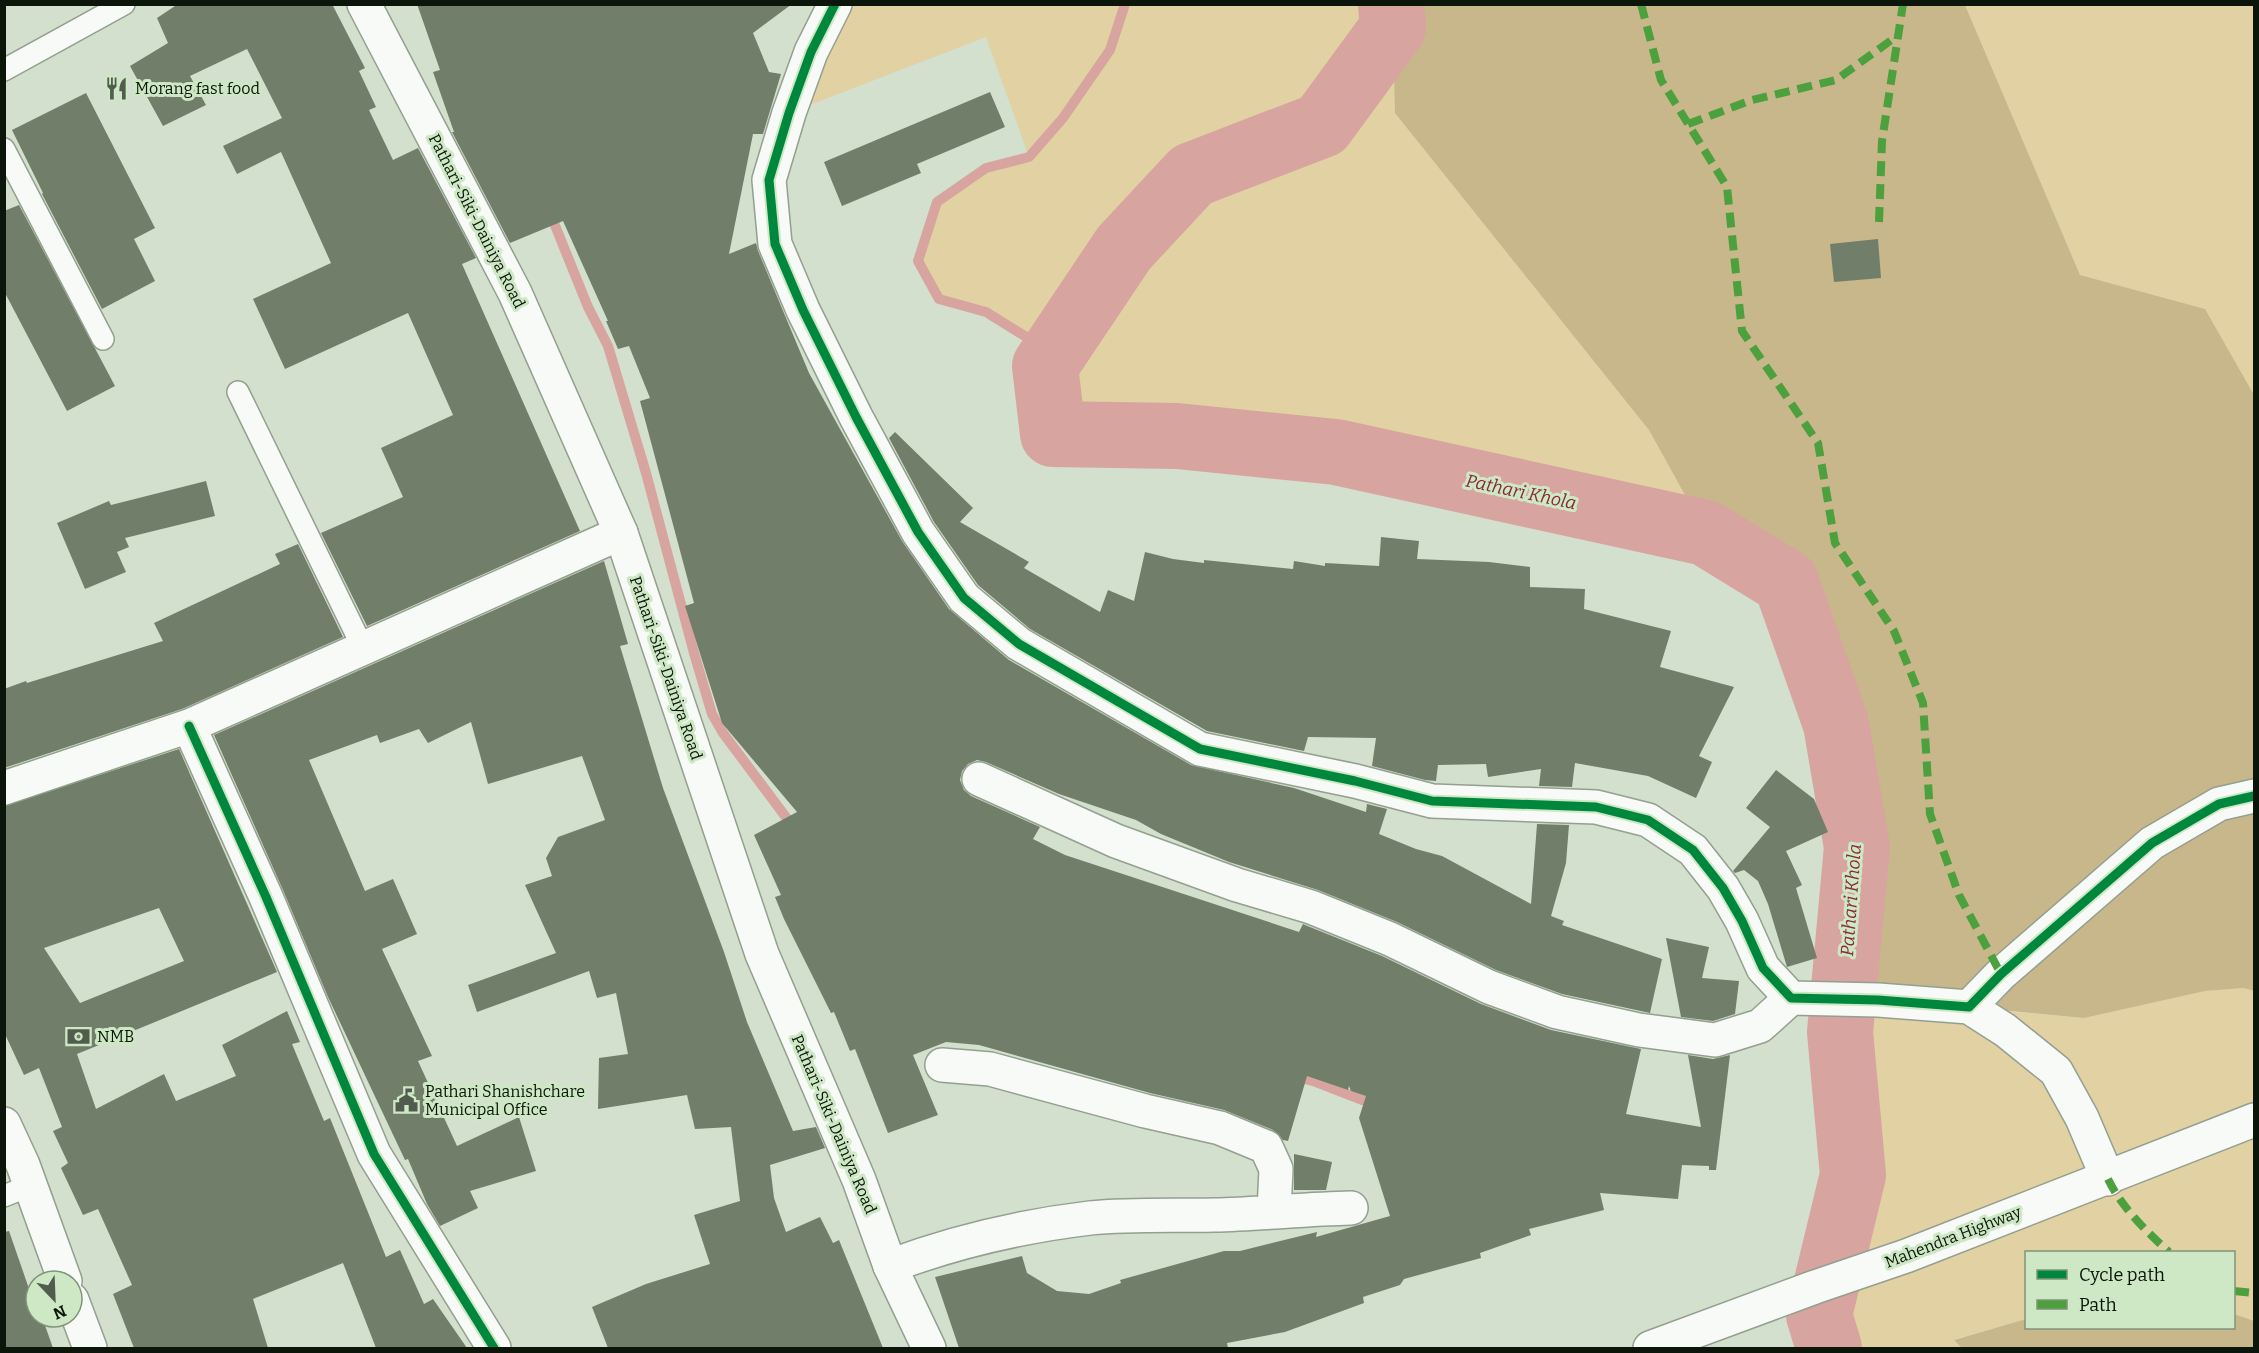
<svg xmlns="http://www.w3.org/2000/svg" width="2259" height="1353" font-family="Bitter,serif">
<style>
.green{fill:#e2d1a3}
.forest{fill:#c8b78a}
.lines{fill:none;stroke-linecap:round;stroke-linejoin:round}
.stream{stroke:#d8a4a0;stroke-width:10}
.river{stroke:#d8a4a0;stroke-width:66}
.building{fill:#707e6a;fill-rule:evenodd}
.service-casing{stroke:#939f8f;stroke-width:24}
.minor-casing{stroke:#939f8f;stroke-width:36}
.secondary-casing{stroke:#939f8f;stroke-width:36}
.trunk-casing{stroke:#939f8f;stroke-width:36}
.service{stroke:#f8faf8;stroke-width:21}
.minor{stroke:#f8faf8;stroke-width:33}
.secondary{stroke:#f8faf8;stroke-width:33}
.trunk{stroke:#f8faf8;stroke-width:33}
.quiet{stroke:#4da03e;stroke-width:8;stroke-dasharray:15 8;stroke-linecap:butt}
.cycleway-casing{stroke:#cee8c5;stroke-width:13}
.cycleway{stroke:#00873e;stroke-width:9}
.labels{text-anchor:middle;dominant-baseline:central;stroke-width:6;stroke-linejoin:round;paint-order:stroke}
.poi-label{font-size:16px;fill:#0c1509;stroke:#cee8c5;text-anchor:start}
.street-label{font-size:16px;fill:#0c1509;stroke:#cee8c5}
.water-label{font-size:18px;font-style:italic;fill:#892a35;stroke:#cee8c5}
</style>
<rect width="100%" height="100%" fill="#d2e0cd"/>
<!-- green -->
<path class="green" d="M 835,5 L 1391,5 L 1393,28 L 1649,430 L 1706,533 L 1336,452 L 1177,436 L 1053,434 L 1045,366 L 1053,353 L 986,312 L 939,299 L 918,261 L 937,202 L 986,168 L 1029,157 L 986,37 L 789,113 Z
M 1965,5 L 2254,5 L 2254,395 L 2204,309 L 2080,275 Z
M 2244,988 L 2254,991 L 2254,1321 L 2234,1314 L 2234,1252 L 2026,1252 L 2026,1319 L 1955,1339 L 1962,1348 L 1829,1348 L 1819,1315 L 1853,1175 L 1840,1032 L 1843,1000 L 1878,1000 L 2084,1018 L 2205,991 Z"/>
<!-- forest -->
<path class="forest" d="M 1391,5 L 1965,5 L 2080,275 L 2205,309 L 2254,395 L 2254,991 L 2244,988 L 2205,991 L 2084,1018 L 1969,1007 L 1843,1000 L 1857,847 L 1836,724 L 1786,582 L 1706,533 L 1649,430 L 1395,113 L 1393,28 Z
M 2234,1314 L 2254,1321 L 2254,1348 L 1962,1348 L 1954,1340 L 2026,1319 L 2026,1328 L 2234,1328 Z"/>
<g class="lines">
<!-- stream -->
<path class="stream" d="M 550,213 L 588,307 L 608,346 L 646,473 L 694,653 L 712,714 L 723,733 L 794,828
M 1054,354 L 986,312 L 939,299 L 918,261 L 937,202 L 986,168 L 1029,157 L 1063,118 L 1110,50 L 1125,4
M 1294,1076 L 1316,1082 L 1378,1106"/>
<!-- river -->
<path class="river" d="M 1391,4 L 1393,28 L 1322,125 L 1192,175 L 1124,248 L 1045,366 L 1053,434 L 1177,436 L 1336,452 L 1706,533 L 1786,582 L 1836,724 L 1857,847 L 1840,1032 L 1853,1175 L 1819,1315 L 1829,1348"/>
</g>
<!-- building -->
<path class="building" d="M 178,4 L 332,4 L 365,68 L 359,71 L 376,107 L 369,110 L 393,160 L 418,148 L 476,258 L 462,264 L 580,531 L 367,626 L 321,533 L 403,497 L 381,448 L 453,415 L 408,313 L 285,369 L 253,299 L 331,263 L 281,152 L 237,174 L 223,146 L 282,118 L 247,49 L 190,76 L 206,105 L 163,126 L 130,66 L 168,43 L 157,18 Z
M 417,4 L 792,4 L 753,33 L 769,72 L 781,74 L 763,134 L 753,134 L 729,254 L 756,243 L 758,251 L 809,373 L 902,541 L 949,609 L 1009,660 L 1191,765 L 1294,788 L 1366,812 L 1367,804 L 1387,809 L 1379,834 L 1416,849 L 1442,856 L 1531,904 L 1537,824 L 1569,825 L 1566,863 L 1551,916 L 1564,921 L 1562,925 L 1662,959 L 1650,1013 L 1562,994 L 1496,970 L 1397,922 L 1318,890 L 1229,862 L 1161,834 L 1136,820 L 1059,794 L 986,762 L 977,760 L 968,764 L 962,771 L 960,780 L 964,790 L 971,796 L 1040,827 L 1033,839 L 1065,855 L 1299,932 L 1303,924 L 1305,925 L 1382,956 L 1481,1004 L 1551,1030 L 1641,1049 L 1626,1114 L 1701,1127 L 1688,1055 L 1713,1059 L 1730,1055 L 1716,1170 L 1709,1170 L 1709,1166 L 1682,1165 L 1678,1199 L 1600,1193 L 1604,1210 L 1529,1229 L 1531,1235 L 1480,1253 L 1481,1258 L 1404,1279 L 1400,1285 L 1363,1297 L 1364,1303 L 1285,1332 L 1227,1343 L 1228,1348 L 959,1348 L 935,1277 L 1022,1256 L 1027,1273 L 1057,1291 L 1089,1294 L 1121,1283 L 1120,1280 L 1224,1251 L 1240,1251 L 1317,1232 L 1316,1237 L 1390,1216 L 1359,1118 L 1366,1096 L 1351,1091 L 1349,1086 L 1348,1090 L 1307,1076 L 1288,1141 L 1283,1140 L 1273,1130 L 1224,1110 L 1150,1093 L 979,1045 L 946,1042 L 913,1055 L 938,1115 L 888,1133 L 855,1049 L 850,1051 L 834,1012 L 831,1013 L 784,919 L 775,897 L 781,895 L 754,835 L 797,812 L 722,723 L 685,606 L 694,603 L 640,401 L 650,398 L 629,346 L 618,349 L 606,321 L 608,321 L 563,221 L 510,243 L 452,132 L 454,132 L 433,72 L 440,70 Z
M 990,92 L 1005,127 L 917,164 L 921,173 L 842,206 L 824,162 Z
M 86,93 L 155,228 L 134,239 L 155,281 L 102,309 L 42,194 L 43,193 L 12,130 Z
M 19,205 L 115,386 L 67,411 L 4,291 L 4,211 Z
M 1878,239 L 1881,278 L 1834,282 L 1830,244 Z
M 895,432 L 973,508 L 960,522 L 1029,562 L 1024,568 L 1100,612 L 1108,590 L 1134,601 L 1145,552 L 1173,559 L 1204,563 L 1204,560 L 1293,569 L 1294,561 L 1325,566 L 1325,563 L 1379,566 L 1381,537 L 1419,541 L 1417,559 L 1489,562 L 1530,567 L 1530,587 L 1585,589 L 1584,609 L 1671,631 L 1660,667 L 1734,687 L 1699,756 L 1712,762 L 1696,798 L 1648,776 L 1575,763 L 1572,787 L 1539,786 L 1541,769 L 1488,777 L 1486,764 L 1438,765 L 1436,781 L 1425,780 L 1372,766 L 1376,738 L 1308,737 L 1304,751 L 1207,731 L 1030,629 L 978,585 L 934,522 L 889,438 Z
M 206,481 L 215,516 L 125,538 L 129,547 L 117,552 L 126,572 L 85,589 L 57,523 L 109,501 L 111,505 Z
M 298,544 L 343,637 L 182,709 L 4,768 L 4,689 L 26,681 L 27,683 L 163,641 L 154,623 L 280,564 L 275,554 Z
M 604,561 L 628,644 L 620,646 L 663,788 L 724,952 L 747,1022 L 793,1131 L 816,1127 L 825,1148 L 770,1165 L 774,1198 L 786,1232 L 820,1217 L 833,1243 L 839,1240 L 883,1348 L 608,1348 L 592,1307 L 646,1284 L 710,1264 L 694,1215 L 740,1201 L 731,1127 L 695,1129 L 687,1095 L 598,1109 L 599,1058 L 628,1054 L 616,993 L 597,998 L 589,971 L 477,1012 L 468,985 L 556,953 L 525,885 L 552,876 L 546,858 L 558,837 L 605,820 L 582,756 L 488,784 L 471,722 L 428,743 L 419,729 L 380,743 L 377,735 L 309,760 L 365,891 L 393,879 L 417,934 L 382,949 L 432,1056 L 418,1061 L 457,1146 L 519,1117 L 536,1171 L 470,1191 L 478,1208 L 440,1226 L 427,1204 L 408,1159 L 405,1160 L 328,997 L 283,890 L 214,735 Z
M 179,749 L 277,972 L 77,1054 L 96,1109 L 164,1074 L 176,1101 L 236,1076 L 222,1045 L 287,1011 L 300,1042 L 292,1044 L 324,1121 L 330,1118 L 386,1257 L 400,1250 L 424,1304 L 433,1299 L 467,1348 L 376,1348 L 343,1263 L 253,1299 L 268,1348 L 134,1348 L 113,1294 L 132,1285 L 98,1209 L 83,1215 L 61,1168 L 68,1163 L 53,1131 L 62,1127 L 39,1068 L 24,1075 L 4,1032 L 4,806 ZM 159,908 L 184,961 L 80,1003 L 44,948 Z
M 1776,770 L 1814,799 L 1828,832 L 1786,851 L 1802,885 L 1796,888 L 1817,958 L 1787,967 L 1768,904 L 1758,881 L 1744,870 L 1735,873 L 1733,871 L 1770,827 L 1746,808 Z
M 1666,938 L 1709,947 L 1702,978 L 1739,981 L 1735,1014 L 1713,1021 L 1681,1017 Z
M 1294,1154 L 1332,1162 L 1326,1190 L 1294,1190 Z
M 9,1231 L 36,1309 L 36,1317 L 42,1317 L 53,1348 L 4,1348 L 4,1232 Z"/>
<g class="lines">
<defs>
<path id="service" d="M 4,70 L 124,4
M 4,149 L 103,339
M 238,392 L 363,648
M 4,1196 L 31,1185"/>
<path id="minor" d="M 835,4 L 811,52 L 789,113 L 769,180 L 775,244 L 803,310 L 856,417 L 918,532 L 964,598 L 1019,644 L 1200,749 L 1355,781 L 1432,801 L 1596,807 L 1648,820 L 1693,850 L 1723,888 L 1742,921 L 1763,968 L 1791,998 L 1878,1000 L 1969,1007 L 2001,974 L 2152,843 L 2219,804 L 2254,796
M 189,726 L 266,897 L 374,1154 L 494,1348
M 979,779 L 1116,841 L 1237,885 L 1311,907 L 1390,939 L 1489,987 L 1557,1012 L 1639,1030 L 1715,1040 L 1760,1026 L 1791,998
M 4,788 L 189,726 L 621,533
M 1969,1007 L 2005,1030 L 2056,1071 L 2082,1118 L 2108,1179
M 942,1065 L 990,1069 L 1145,1111 L 1220,1128 L 1266,1147 L 1276,1169 L 1274,1211
M 4,1124 L 23,1165 L 65,1281
M 890,1266 C 954,1242 1023,1226 1090,1218 C 1131,1214 1173,1216 1214,1215 C 1260,1214 1305,1209 1351,1208
M 72,1300 L 90,1348"/>
<path id="secondary" d="M 364,4 L 515,293 L 621,533 L 762,954 L 859,1180 L 890,1266 L 929,1348"/>
<path id="trunk" d="M 1650,1348 L 1815,1287 L 1906,1256 L 2254,1120"/>
</defs>
<!-- service casing -->
<use href="#service" class="service-casing"/>
<!-- minor casing -->
<use href="#minor" class="minor-casing"/>
<!-- secondary casing -->
<use href="#secondary" class="secondary-casing"/>
<!-- trunk casing -->
<use href="#trunk" class="trunk-casing"/>
<!-- service -->
<use href="#service" class="service"/>
<!-- minor -->
<use href="#minor" class="minor"/>
<!-- secondary -->
<use href="#secondary" class="secondary"/>
<!-- trunk -->
<use href="#trunk" class="trunk"/>
<!-- quiet -->
<path class="quiet" d="M 1641,4 L 1661,80 L 1727,187 L 1742,331 L 1818,443 L 1835,543 L 1894,631 L 1923,703 L 1930,814 L 1959,895 L 2001,974
M 1688,124 L 1752,100 L 1836,80 L 1897,36
M 1879,222 L 1882,141 L 1903,4
M 2108,1179 C 2122,1208 2145,1230 2169,1252
M 2234,1291 L 2254,1293"/>
<defs>
<path id="cycleway" d="M 835,4 L 811,52 L 789,113 L 769,180 L 775,244 L 803,310 L 856,417 L 918,532 L 964,598 L 1019,644 L 1200,749 L 1355,781 L 1432,801 L 1596,807 L 1648,820 L 1693,850 L 1723,888 L 1742,921 L 1763,968 L 1791,998 L 1878,1000 L 1969,1007 L 2001,974 L 2152,843 L 2219,804 L 2254,796
M 189,726 L 266,897 L 374,1154 L 494,1348"/>
</defs>
<!-- cycleway casing -->
<use href="#cycleway" class="cycleway-casing"/>
<!-- cycleway -->
<use href="#cycleway" class="cycleway"/>
</g>
<!-- icons -->
<defs>
<symbol id="restaurant-bare" viewBox="-9 -9 18 18"><path d="M-5-6h1v4h1v-4h1v4h1v-4h1v5L-1.5 .5V6h-2V.5L-5-1ZM5-6V6H3V1.5H1.5Q1.5-4 5-6Z" fill="#515c4e" stroke="#cee8c5" stroke-width="2.5" paint-order="stroke"/></symbol>
<symbol id="bank-bare" viewBox="-9 -9 18 18"><path d="M-6-4H6V4H-6ZM0-2.3a2.3 2.3 0 1 0 0 4.6a2.3 2.3 0 1 0 0-4.6Z" fill="#515c4e" stroke="#cee8c5" stroke-width="2.5" paint-order="stroke"/></symbol>
<symbol id="civic-bare" viewBox="-9 -9 18 18"><path d="M-.6-6.5H3V-4.5H.6V-3L4-1V1h2V6H-6V1h2V-1L-.6-3ZM-1.2 2.5V6h2.4V2.5Z" fill="#515c4e" stroke="#cee8c5" stroke-width="2.5" paint-order="stroke"/></symbol>
</defs>
<g fill-rule="evenodd">
<use href="#restaurant-bare" x="100" y="72" width="33" height="33"/>
<use href="#bank-bare" x="62" y="1020" width="33" height="33"/>
<use href="#civic-bare" x="390" y="1084" width="33" height="33"/>
</g>
<g class="labels">
<!-- poi labels -->
<g class="poi-label">
<text x="135" y="88">Morang fast food</text>
<text x="97" y="1036">NMB</text>
<text x="425" y="1091">Pathari Shanishchare<tspan x="425" dy="18">Municipal Office</tspan></text>
</g>
<!-- street labels -->
<g class="street-label">
<text transform="translate(477 221) rotate(63)">Pathari-Siki-Dainiya Road</text>
<text transform="translate(666 668) rotate(71)">Pathari-Siki-Dainiya Road</text>
<text transform="translate(834 1124) rotate(67)">Pathari-Siki-Dainiya Road</text>
<text transform="translate(1953 1237) rotate(-21)">Mahendra Highway</text>
</g>
<!-- water labels -->
<g class="water-label">
<text transform="translate(1521 492) rotate(12)">Pathari Khola</text>
<text transform="translate(1851 900) rotate(-86)">Pathari Khola</text>
</g>
</g>
<!-- border -->
<rect width="2259" height="1353" fill="none" stroke="#0c1509" stroke-width="12"/>
<!-- legend -->
<rect x="2025" y="1251" width="210" height="78" fill="#cee8c5" stroke="#80947a" stroke-width="1.5"/>
<rect x="2037" y="1270" width="30" height="9" fill="#00873e" stroke="#80947a" stroke-width="1.5"/>
<text x="2079" y="1281" font-size="18" fill="#0c1509">Cycle path</text>
<rect x="2037" y="1300" width="30" height="9" fill="#4da03e" stroke="#80947a" stroke-width="1.5"/>
<text x="2079" y="1311" font-size="18" fill="#0c1509">Path</text>
<!-- north arrow -->
<g transform="translate(54 1299) rotate(157)"><circle r="28" fill="#cee8c5" stroke="#80947a" stroke-width="1.5"/>
<path d="M0-4.5L10 22L0 15L-10 22Z" fill="#515c4e"/>
<text y="-9" font-size="16" font-weight="bold" text-anchor="middle" fill="#0c1509">N</text>
</g>
</svg>
